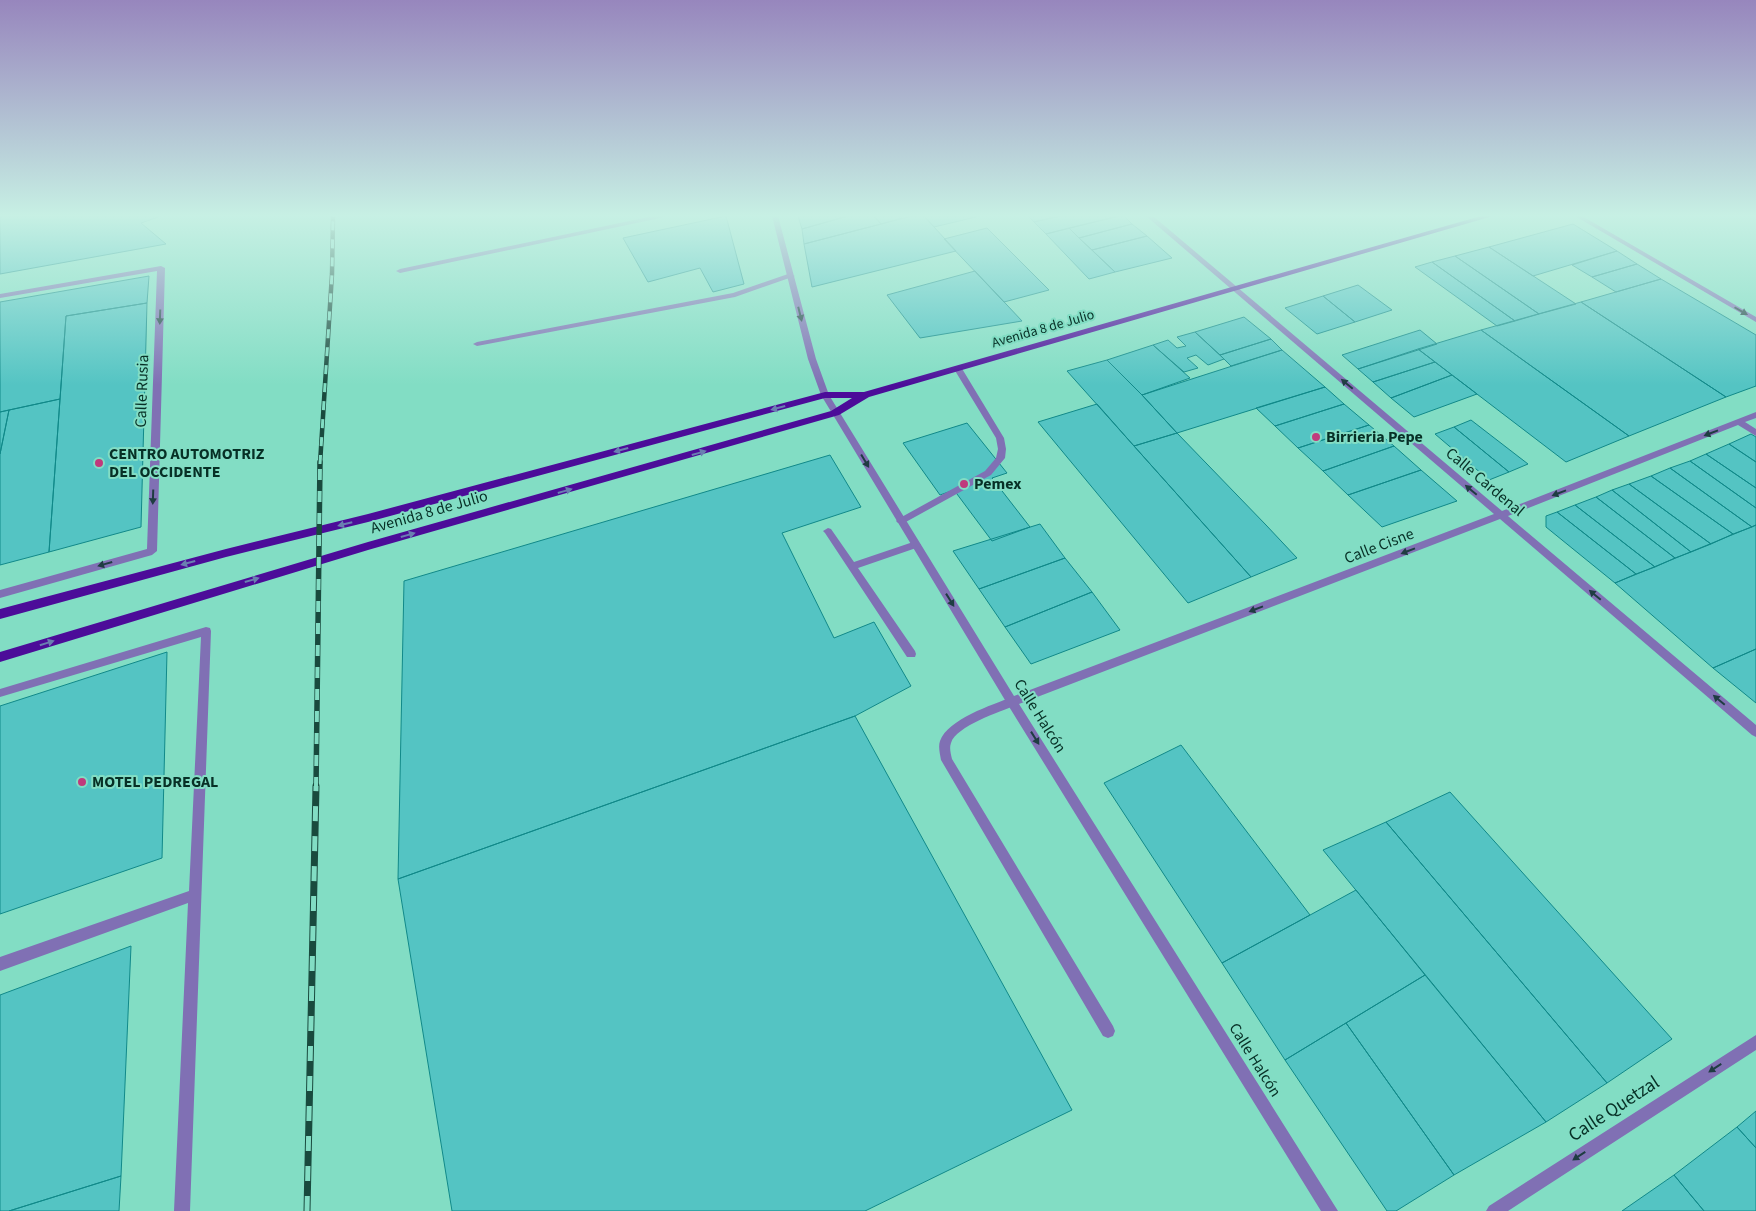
<svg xmlns="http://www.w3.org/2000/svg" width="1756" height="1211" font-family="'Source Sans 3',sans-serif">
<style>
.building{fill:#54c4c3;stroke:#118989}
.lines{fill:none;stroke-linecap:round;stroke-linejoin:round}
.lane{fill:#8070b4;fill-rule:evenodd}
.street{fill:#8070b4;fill-rule:evenodd}
.primary{fill:#4c0c99;fill-rule:evenodd}
.rail-far2-casing{stroke:#194a3e;stroke-width:4.5}
.rail-far1-casing{stroke:#194a3e;stroke-width:5.5}
.rail-casing{stroke:#194a3e;stroke-width:7}
.rail-far2{stroke:#82ddc4;stroke-width:3;stroke-dasharray:9;stroke-linecap:butt}
.rail-far1{stroke:#82ddc4;stroke-width:4;stroke-dasharray:11;stroke-linecap:butt}
.rail{stroke:#82ddc4;stroke-width:5;stroke-dasharray:15;stroke-linecap:butt}
.oneway{fill:#1f3d42}
.oneway2{fill:#6a7fb1}
.poi-dot{fill:#c03a7c;stroke:#82ddc4;stroke-width:2}
.labels{text-anchor:middle;dominant-baseline:central;stroke-width:4;stroke-linejoin:round;paint-order:stroke}
.far-street-label{font-size:14px;fill:#073026;stroke:#82ddc4}
.street-label{font-size:16px;fill:#073026;stroke:#82ddc4}
.poi-label{font-size:16px;font-weight:bold;fill:#073026;stroke:#82ddc4;text-anchor:start}
.near-street-label{font-size:19px;fill:#073026;stroke:#82ddc4}
</style>
<rect width="100%" height="100%" fill="#82ddc4"/>
<!-- building -->
<path class="building" d="M 0,216 L 161,216 L 141,223 L 166,244 L 0,274 Z
M 726,216 L 744,284 L 713,292 L 700,268 L 648,282 L 623,238 Z
M 798,216 L 848,216 L 802,229 Z
M 848,216 L 874,216 L 881,224 L 804,244 L 802,229 Z
M 874,216 L 900,216 L 902,218 L 881,224 Z
M 912,216 L 924,216 L 956,251 L 812,287 L 804,244 Z
M 924,216 L 980,216 L 934,227 Z
M 1028,216 L 1060,216 L 1034,222 Z
M 1060,216 L 1119,216 L 1046,234 L 1034,222 Z
M 1119,216 L 1124,216 L 1132,224 L 1079,238 L 1069,228 Z
M 1132,224 L 1147,236 L 1092,250 L 1079,238 Z
M 1573,224 L 1617,251 L 1533,276 L 1489,247 Z
M 987,228 L 1049,290 L 1004,302 L 944,239 Z
M 1069,228 L 1079,238 L 1115,272 L 1089,279 L 1046,234 Z
M 1147,236 L 1172,258 L 1115,272 L 1092,250 Z
M 1489,247 L 1576,304 L 1539,314 L 1455,256 Z
M 1617,251 L 1637,264 L 1592,277 L 1572,265 Z
M 1455,256 L 1539,314 L 1515,321 L 1432,262 Z
M 1432,262 L 1515,321 L 1497,326 L 1415,267 Z
M 1637,264 L 1661,279 L 1616,292 L 1592,277 Z
M 975,271 L 1022,321 L 920,338 L 887,295 Z
M 149,276 L 147,303 L 66,316 L 60,399 L 0,412 L 0,302 Z
M 1661,279 L 1756,335 L 1756,386 L 1726,397 L 1581,302 Z
M 1358,285 L 1392,310 L 1355,322 L 1323,296 Z
M 1323,296 L 1355,322 L 1317,334 L 1285,308 Z
M 1581,302 L 1726,397 L 1629,436 L 1481,330 Z
M 147,303 L 141,527 L 49,552 L 66,316 Z
M 1244,317 L 1271,339 L 1220,355 L 1195,332 Z
M 1420,330 L 1437,344 L 1358,369 L 1342,355 Z
M 1481,330 L 1629,436 L 1566,462 L 1418,349 Z
M 1195,332 L 1224,359 L 1208,365 L 1196,355 L 1187,358 L 1198,368 L 1184,372 L 1153,345 L 1168,340 L 1177,348 L 1186,346 L 1177,337 Z
M 1271,339 L 1282,350 L 1231,366 L 1220,355 Z
M 1153,345 L 1190,378 L 1142,395 L 1107,360 Z
M 1418,349 L 1435,362 L 1373,382 L 1358,369 Z
M 1282,350 L 1325,387 L 1177,433 L 1142,395 Z
M 1107,360 L 1142,395 L 1177,433 L 1134,446 L 1067,371 Z
M 1435,362 L 1452,375 L 1391,398 L 1373,382 Z
M 1452,375 L 1477,394 L 1414,417 L 1391,398 Z
M 1325,387 L 1344,404 L 1275,426 L 1256,408 Z
M 60,399 L 49,552 L 0,565 L 0,454 L 9,410 Z
M 1097,404 L 1134,446 L 1251,577 L 1188,603 L 1038,422 Z
M 1344,404 L 1369,425 L 1298,448 L 1275,426 Z
M 9,410 L 0,454 L 0,412 Z
M 1471,420 L 1528,464 L 1509,472 L 1454,427 Z
M 967,423 L 1007,473 L 992,478 L 1030,527 L 992,541 L 954,490 L 940,495 L 903,443 Z
M 1369,425 L 1394,446 L 1323,471 L 1298,448 Z
M 1454,427 L 1509,472 L 1489,480 L 1435,434 Z
M 1177,433 L 1266,525 L 1297,558 L 1251,577 L 1134,446 Z
M 1751,434 L 1756,437 L 1756,462 L 1729,444 Z
M 1729,444 L 1756,462 L 1756,488 L 1706,454 Z
M 1394,446 L 1421,470 L 1348,495 L 1323,471 Z
M 1706,454 L 1756,488 L 1756,508 L 1690,461 Z
M 830,455 L 861,507 L 782,533 L 834,638 L 874,622 L 911,686 L 855,716 L 398,879 L 404,581 Z
M 1690,461 L 1756,508 L 1756,525 L 1752,527 L 1670,468 Z
M 1670,468 L 1752,527 L 1733,534 L 1651,476 Z
M 1421,470 L 1457,501 L 1382,527 L 1348,495 Z
M 1651,476 L 1733,534 L 1711,544 L 1629,484 Z
M 1629,484 L 1711,544 L 1691,552 L 1612,490 Z
M 1612,490 L 1691,552 L 1675,558 L 1596,497 Z
M 1596,497 L 1675,558 L 1655,567 L 1575,505 Z
M 1575,505 L 1655,567 L 1636,574 L 1557,512 Z
M 1557,512 L 1636,574 L 1615,583 L 1546,527 L 1546,516 Z
M 1040,524 L 1065,558 L 979,589 L 953,551 Z
M 1756,525 L 1756,649 L 1713,668 L 1615,583 Z
M 1065,558 L 1092,592 L 1005,627 L 979,589 Z
M 1092,592 L 1120,630 L 1031,664 L 1005,627 Z
M 1756,649 L 1756,703 L 1713,668 Z
M 167,652 L 162,858 L 0,914 L 0,706 Z
M 855,716 L 1072,1110 L 865,1211 L 452,1211 L 398,879 Z
M 1181,745 L 1310,915 L 1222,963 L 1104,783 Z
M 1450,792 L 1672,1039 L 1607,1083 L 1386,822 Z
M 1386,822 L 1607,1083 L 1546,1122 L 1323,850 Z
M 1356,890 L 1425,975 L 1285,1060 L 1222,963 Z
M 131,946 L 121,1176 L 9,1211 L 0,1211 L 0,995 Z
M 1425,975 L 1546,1122 L 1454,1175 L 1346,1023 Z
M 1346,1023 L 1454,1175 L 1396,1211 L 1387,1211 L 1285,1060 Z
M 1756,1111 L 1756,1148 L 1737,1127 Z
M 1737,1127 L 1756,1148 L 1756,1211 L 1704,1211 L 1674,1175 Z
M 1674,1175 L 1704,1211 L 1622,1211 Z
M 121,1176 L 119,1211 L 9,1211 Z"/>
<g class="lines">
<!-- lane -->
<path class="lane" d="M 788,274 L 795,276 L 735,297 L 477,346 L 473,344 L 477,342 L 733,293 Z
M 955,367 L 961,367 L 1004,438 L 1006,449 L 1005,458 L 991,475 L 904,523 L 898,523 L 896,521 L 898,519 L 985,471 L 996,458 L 998,449 L 996,438 L 954,369 Z
M 828,528 L 831,529 L 854,562 L 916,541 L 919,543 L 921,545 L 919,547 L 858,568 L 915,651 L 916,654 L 915,657 L 907,657 L 825,533 L 823,531 Z
M 1012,697 L 1016,699 L 1017,702 L 1016,705 C 1000,712 956,726 951,743 C 949,748 951,754 952,759 L 1113,1026 L 1115,1031 L 1113,1036 L 1108,1038 L 1103,1036 L 941,760 C 940,754 938,747 940,741 C 948,719 992,705 1012,697 Z"/>
<!-- street -->
<path class="street" d="M 653,216 L 663,216 L 660,218 L 400,273 L 396,271 L 400,269 Z
M 772,216 L 778,216 L 816,359 L 829,395 L 1014,696 L 1494,514 L 1146,216 L 1153,216 L 1502,511 L 1756,412 L 1756,418 L 1745,422 L 1756,429 L 1756,436 L 1738,425 L 1508,516 L 1756,725 L 1756,737 L 1752,735 L 1500,519 L 1019,704 L 1338,1211 L 1321,1211 L 1008,705 L 821,395 L 808,359 Z
M 1575,216 L 1582,216 L 1756,317 L 1756,322 Z
M 161,266 L 165,268 L 157,551 L 152,555 L 0,598 L 0,590 L 147,549 L 157,271 L 0,298 L 0,294 Z
M 206,627 L 210,628 L 211,631 L 190,1211 L 174,1211 L 188,903 L 0,971 L 0,957 L 189,891 L 201,637 L 0,697 L 0,689 Z
M 1756,1035 L 1756,1050 L 1508,1211 L 1486,1211 L 1489,1206 Z"/>
<!-- primary -->
<path class="primary" d="M 1481,216 L 1493,216 L 869,397 L 839,415 L 368,550 L 0,662 L 0,652 L 368,542 L 831,411 L 852,398 L 825,398 L 368,522 L 226,557 L 0,619 L 0,609 L 226,549 L 368,514 L 825,392 L 864,392 Z"/>
<defs>
<path id="rail-far2" d="M 320,464 L 332,274 L 333,216"/>
<path id="rail-far1" d="M 316,788 L 320,462"/>
<path id="rail" d="M 307,1211 L 316,786"/>
</defs>
<!-- rail-far2 casing -->
<use href="#rail-far2" class="rail-far2-casing"/>
<!-- rail-far1 casing -->
<use href="#rail-far1" class="rail-far1-casing"/>
<!-- rail casing -->
<use href="#rail" class="rail-casing"/>
<!-- rail-far2 -->
<use href="#rail-far2" class="rail-far2"/>
<!-- rail-far1 -->
<use href="#rail-far1" class="rail-far1"/>
<!-- rail -->
<use href="#rail" class="rail"/>
</g>
<!-- one-way arrows -->
<defs><path id="oneway-solid" d="M-6-.8H1V-3.2L6.5 0L1 3.2V.8H-6Z" transform="scale(1.25)"/></defs>
<g class="oneway">
<use href="#oneway-solid" transform="translate(1741 311) rotate(30)"/>
<use href="#oneway-solid" transform="translate(800 314) rotate(76)"/>
<use href="#oneway-solid" transform="translate(160 317) rotate(92)"/>
<use href="#oneway-solid" transform="translate(1347 384) rotate(-140)"/>
<use href="#oneway-solid" transform="translate(1711 433) rotate(159)"/>
<use href="#oneway-solid" transform="translate(865 461) rotate(59)"/>
<use href="#oneway-solid" transform="translate(1471 490) rotate(-140)"/>
<use href="#oneway-solid" transform="translate(1559 493) rotate(159)"/>
<use href="#oneway-solid" transform="translate(153 497) rotate(92)"/>
<use href="#oneway-solid" transform="translate(1408 551) rotate(159)"/>
<use href="#oneway-solid" transform="translate(105 564) rotate(164)"/>
<use href="#oneway-solid" transform="translate(1595 595) rotate(-140)"/>
<use href="#oneway-solid" transform="translate(950 600) rotate(58)"/>
<use href="#oneway-solid" transform="translate(1256 609) rotate(159)"/>
<use href="#oneway-solid" transform="translate(1719 700) rotate(-140)"/>
<use href="#oneway-solid" transform="translate(1035 738) rotate(58)"/>
<use href="#oneway-solid" transform="translate(1715 1068) rotate(147)"/>
<use href="#oneway-solid" transform="translate(1579 1156) rotate(147)"/>
</g>
<g class="oneway2">
<use href="#oneway-solid" transform="translate(778 408) rotate(165)"/>
<use href="#oneway-solid" transform="translate(621 450) rotate(165)"/>
<use href="#oneway-solid" transform="translate(699 453) rotate(-16)"/>
<use href="#oneway-solid" transform="translate(565 491) rotate(-16)"/>
<use href="#oneway-solid" transform="translate(345 524) rotate(166)"/>
<use href="#oneway-solid" transform="translate(408 535) rotate(-16)"/>
<use href="#oneway-solid" transform="translate(188 563) rotate(165)"/>
<use href="#oneway-solid" transform="translate(252 580) rotate(-16)"/>
<use href="#oneway-solid" transform="translate(47 643) rotate(-17)"/>
</g>
<!-- sky -->
<linearGradient id="sky" x2="0" y2="1"><stop stop-color="#9786bd"/><stop offset="0.56" stop-color="#c7f0e4"/><stop offset="1" stop-color="#c7f0e4" stop-opacity="0"/></linearGradient>
<rect width="1756" height="385" fill="url(#sky)"/>
<!-- markers -->
<g class="poi-dot">
<circle cx="1316" cy="437" r="5"/>
<circle cx="99" cy="463" r="5"/>
<circle cx="964" cy="484" r="5"/>
<circle cx="82" cy="782" r="5"/>
</g>
<g class="labels">
<!-- far-street labels -->
<g class="far-street-label">
<text transform="translate(1043 329) rotate(-16)">Avenida 8 de Julio</text>
</g>
<!-- street labels -->
<g class="street-label">
<text transform="translate(142 391) rotate(-88)">Calle Rusia</text>
<text transform="translate(1485 482) rotate(40)">Calle Cardenal</text>
<text transform="translate(429 512) rotate(-16)">Avenida 8 de Julio</text>
<text transform="translate(1379 546) rotate(-21)">Calle Cisne</text>
<text transform="translate(1040 716) rotate(58)">Calle Halcón</text>
<text transform="translate(1255 1060) rotate(58)">Calle Halcón</text>
</g>
<!-- poi labels -->
<g class="poi-label">
<text x="1326" y="437">Birrieria Pepe</text>
<text x="109" y="454">CENTRO AUTOMOTRIZ<tspan x="109" dy="18">DEL OCCIDENTE</tspan></text>
<text x="974" y="484">Pemex</text>
<text x="92" y="782">MOTEL PEDREGAL</text>
</g>
<!-- near-street labels -->
<g class="near-street-label">
<text transform="translate(1614 1109) rotate(-33)">Calle Quetzal</text>
</g>
</g>
</svg>
